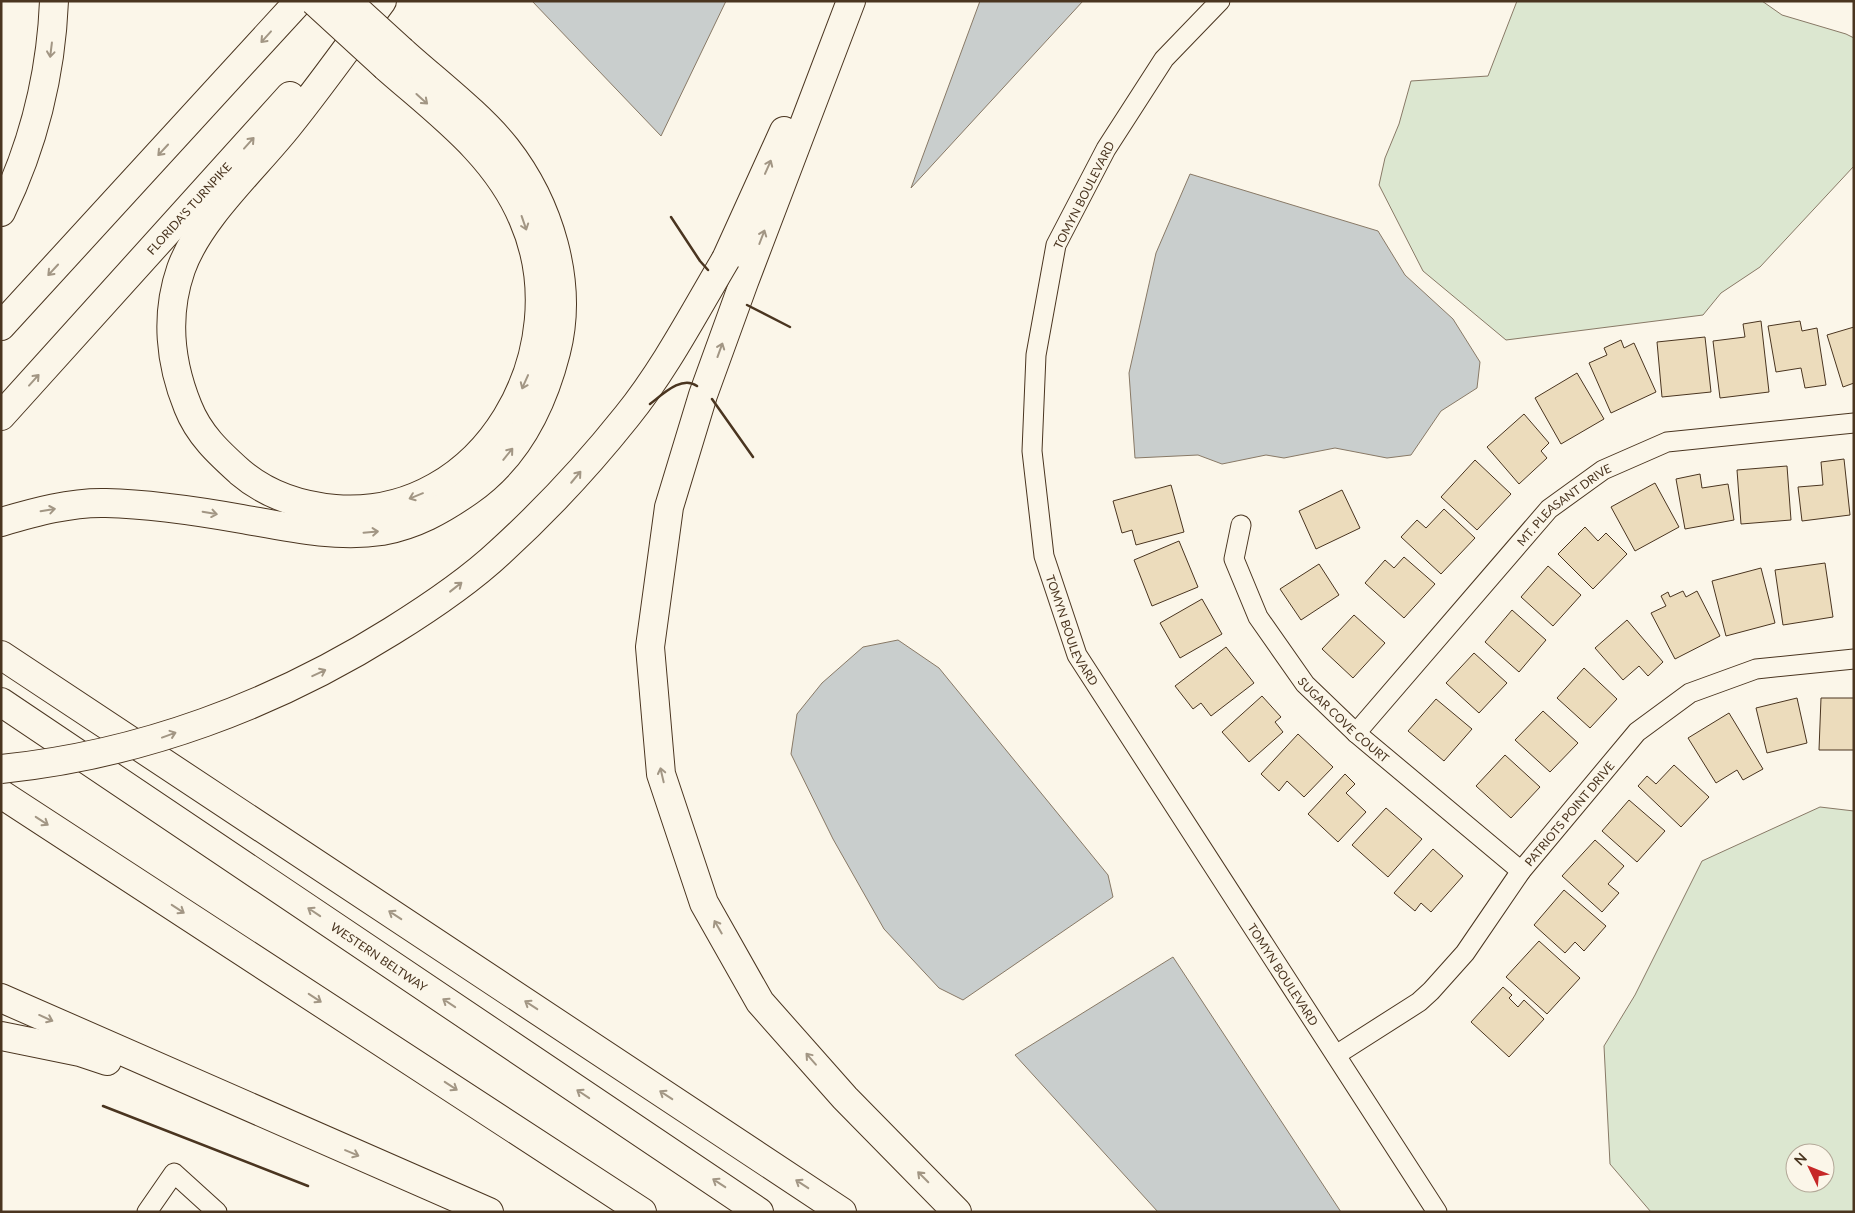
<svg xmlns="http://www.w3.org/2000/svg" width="1855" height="1213" font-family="Lato,sans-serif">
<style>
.green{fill:#dce7d0;stroke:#887966;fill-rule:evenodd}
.water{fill:#c9cecd;stroke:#887966}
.building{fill:#ecdcbc;stroke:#4a3520}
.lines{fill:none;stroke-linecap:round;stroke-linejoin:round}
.minor-casing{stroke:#4a3520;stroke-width:21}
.highway-casing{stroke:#4a3520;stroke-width:30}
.minor{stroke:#fbf6e9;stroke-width:19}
.highway{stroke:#fbf6e9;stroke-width:28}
.highway-bridge-casing{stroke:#4a3520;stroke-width:30;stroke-linecap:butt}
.highway-bridge{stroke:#fbf6e9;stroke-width:28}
.wall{stroke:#4a3520;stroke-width:2.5}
.oneway{stroke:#a29684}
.labels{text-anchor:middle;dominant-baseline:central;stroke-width:4;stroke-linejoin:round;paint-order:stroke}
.street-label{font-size:12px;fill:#4a3520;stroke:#fbf6e9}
</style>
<rect width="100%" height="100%" fill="#fbf6e9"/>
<!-- green -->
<path class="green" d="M 1517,1 L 1762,1 L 1782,15 L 1846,34 L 1854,38 L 1854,166 L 1760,267 L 1721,293 L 1703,315 L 1506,340 L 1423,271 L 1379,185 L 1385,158 L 1399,124 L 1411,81 L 1488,76 Z
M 1820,807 L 1854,811 L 1854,1212 L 1651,1212 L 1610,1164 L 1604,1046 L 1635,995 L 1702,861 ZM 1795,1153 L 1825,1153 L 1825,1183 L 1795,1183 Z"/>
<!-- water -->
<path class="water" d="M 532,1 L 726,1 L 661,136 Z
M 980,1 L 1083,1 L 911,188 Z
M 1190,174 L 1378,231 L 1405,275 L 1453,319 L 1480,362 L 1477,388 L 1441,411 L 1411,455 L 1387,458 L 1335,448 L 1284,458 L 1266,455 L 1222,464 L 1198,455 L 1135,458 L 1129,373 L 1156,253 Z
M 898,640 L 939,668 L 1108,875 L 1113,897 L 963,1000 L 939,988 L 884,929 L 833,839 L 791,754 L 797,714 L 822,683 L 863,647 Z
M 1173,957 L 1341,1212 L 1158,1212 L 1015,1055 Z"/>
<!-- building -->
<path class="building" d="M 1761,321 L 1769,392 L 1720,398 L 1713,341 L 1745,337 L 1743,324 Z
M 1800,321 L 1802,331 L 1817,328 L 1826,385 L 1805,388 L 1801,368 L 1776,372 L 1768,326 Z
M 1854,327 L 1854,383 L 1843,387 L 1827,335 Z
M 1705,337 L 1711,392 L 1662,397 L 1657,342 Z
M 1621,340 L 1624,348 L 1634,343 L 1656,392 L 1611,413 L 1589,363 L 1607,355 L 1604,348 Z
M 1577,373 L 1604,419 L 1561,444 L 1535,398 Z
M 1524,414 L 1549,443 L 1541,451 L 1547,458 L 1519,484 L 1487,447 Z
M 1844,459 L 1850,515 L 1802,521 L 1798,487 L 1823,485 L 1821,462 Z
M 1475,460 L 1511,494 L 1477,530 L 1441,497 Z
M 1787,466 L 1791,520 L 1741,524 L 1737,470 Z
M 1700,474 L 1702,488 L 1728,484 L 1734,520 L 1685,529 L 1676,479 Z
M 1655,483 L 1679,527 L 1635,551 L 1611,507 Z
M 1171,485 L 1184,532 L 1136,545 L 1132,530 L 1122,533 L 1113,501 Z
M 1342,490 L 1360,528 L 1316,549 L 1299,511 Z
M 1444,509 L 1475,538 L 1441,574 L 1401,537 L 1417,520 L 1426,528 Z
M 1585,527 L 1598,541 L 1606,533 L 1627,554 L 1593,589 L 1558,554 Z
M 1179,541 L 1198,587 L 1152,606 L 1134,560 Z
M 1404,557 L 1435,584 L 1404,618 L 1365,583 L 1385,560 L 1394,568 Z
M 1825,563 L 1833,617 L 1783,625 L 1775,570 Z
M 1319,564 L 1339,595 L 1301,620 L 1280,589 Z
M 1548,566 L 1581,595 L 1553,626 L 1521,597 Z
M 1761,568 L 1775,623 L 1726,636 L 1712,581 Z
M 1683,591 L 1686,597 L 1697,591 L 1720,636 L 1675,659 L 1651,613 L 1666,606 L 1661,596 L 1668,592 L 1670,597 Z
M 1202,599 L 1222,634 L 1180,658 L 1160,623 Z
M 1512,610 L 1546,640 L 1519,672 L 1485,642 Z
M 1354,615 L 1385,643 L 1353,678 L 1322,649 Z
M 1627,620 L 1663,662 L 1648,676 L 1639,666 L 1623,680 L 1595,648 Z
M 1226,647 L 1254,683 L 1211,716 L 1201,703 L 1193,709 L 1175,686 Z
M 1474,653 L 1507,683 L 1479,713 L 1446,683 Z
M 1584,668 L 1617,699 L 1590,728 L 1557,698 Z
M 1262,696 L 1281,717 L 1275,722 L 1283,732 L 1249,762 L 1222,732 Z
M 1797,698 L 1807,743 L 1767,753 L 1756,708 Z
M 1821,698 L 1854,698 L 1854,750 L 1819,750 Z
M 1436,699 L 1472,729 L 1444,761 L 1408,731 Z
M 1543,711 L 1578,743 L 1550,772 L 1515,740 Z
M 1729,713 L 1763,769 L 1743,780 L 1737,770 L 1716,783 L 1688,738 Z
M 1298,734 L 1333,767 L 1304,797 L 1287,781 L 1279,791 L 1261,774 Z
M 1505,755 L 1540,787 L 1511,818 L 1476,786 Z
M 1674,765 L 1709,797 L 1681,827 L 1638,786 L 1647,776 L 1656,784 Z
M 1345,774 L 1355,784 L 1346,793 L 1366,812 L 1338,842 L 1308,814 Z
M 1629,800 L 1665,831 L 1637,862 L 1602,831 Z
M 1386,808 L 1422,839 L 1388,877 L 1352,845 Z
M 1595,840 L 1624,866 L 1608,884 L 1619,893 L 1602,912 L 1562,876 Z
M 1433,849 L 1463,876 L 1431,912 L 1421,903 L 1415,911 L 1394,893 Z
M 1564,890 L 1606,926 L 1584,951 L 1575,942 L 1565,953 L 1534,925 Z
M 1539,941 L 1580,978 L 1547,1014 L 1506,977 Z
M 1503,987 L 1512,995 L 1509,998 L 1518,1007 L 1524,1000 L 1544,1019 L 1509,1057 L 1471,1022 Z"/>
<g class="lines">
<defs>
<g id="minor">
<path id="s1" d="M 1220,1 L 1164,59 L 1106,149 L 1056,245 L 1036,355 L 1032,451 L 1044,556 L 1077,655 L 1437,1212"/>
<path id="s2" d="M 1241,525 L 1234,559 L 1258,617 L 1305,684 L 1356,733 L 1521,871"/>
<path id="s3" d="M 1356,733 L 1549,509 L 1603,470 L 1667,442 L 1854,423"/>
<path id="s4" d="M 1336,1055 L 1419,1002 L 1431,991 L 1465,953 L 1521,871 L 1637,732 L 1690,693 L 1756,669 L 1854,659"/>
<path d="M 147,1212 L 174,1173 L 217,1212"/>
</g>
<g id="highway">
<path d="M 382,1 C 351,43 321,85 289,125 C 255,168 199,218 181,269 C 165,315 170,363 188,407 C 199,435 219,453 240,472 C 267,495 301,506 335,509 C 485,521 580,349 523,219 C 496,154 437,112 386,67"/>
<path d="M 851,1 L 744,282 L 703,395 L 669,507 L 650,647 L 661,774 L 704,903 L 760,1002 L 845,1098 L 957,1212"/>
<path d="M 1,212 C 34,144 51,76 54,1"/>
<path d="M 726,259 L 784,131"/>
<path d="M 1,326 L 299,1"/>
<path id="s5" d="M 1,416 L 290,96"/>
<path d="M 1,522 C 35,512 71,502 106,503 C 151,504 197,511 242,519 C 287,527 336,538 382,531 C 415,525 442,510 469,491 C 516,458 542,407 556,352 C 574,282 549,203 506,148 C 480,115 434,80 402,51"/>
<path d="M 1,655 L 842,1212"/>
<path id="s6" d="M 1,702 L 759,1212"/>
<path d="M 1,794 L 642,1212"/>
<path d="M 1,998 L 489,1212"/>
<path d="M 1,1036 L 80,1052 L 107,1061"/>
</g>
</defs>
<!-- minor casing -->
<use href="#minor" class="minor-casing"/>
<!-- highway casing -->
<use href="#highway" class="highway-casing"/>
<!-- minor -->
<use href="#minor" class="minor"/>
<!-- highway -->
<use href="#highway" class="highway"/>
<defs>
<path id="highway-bridge" d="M 314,1 L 386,67
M 347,1 L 402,51
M 1,769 C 140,755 274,705 392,631 C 429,608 468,582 500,552 C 546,510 588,465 627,416 C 665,369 695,311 726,259"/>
</defs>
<!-- highway-bridge casing -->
<use href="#highway-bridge" class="highway-bridge-casing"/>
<!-- highway-bridge -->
<use href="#highway-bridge" class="highway-bridge"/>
<!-- wall -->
<path class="wall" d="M 671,217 L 700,261 L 708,270
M 747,305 L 790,327
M 712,399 L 753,457
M 650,404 C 663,394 682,375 697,386
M 103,1106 L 308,1186"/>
</g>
<!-- one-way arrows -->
<defs><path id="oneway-shaft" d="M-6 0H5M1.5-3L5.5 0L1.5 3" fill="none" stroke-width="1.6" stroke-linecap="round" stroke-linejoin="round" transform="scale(1.25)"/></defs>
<g class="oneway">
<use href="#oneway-shaft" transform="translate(266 37) rotate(132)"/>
<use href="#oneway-shaft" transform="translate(51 50) rotate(97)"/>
<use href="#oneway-shaft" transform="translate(422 99) rotate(42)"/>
<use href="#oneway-shaft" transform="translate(249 143) rotate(-48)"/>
<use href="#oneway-shaft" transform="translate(163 150) rotate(133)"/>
<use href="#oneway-shaft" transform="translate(768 167) rotate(-66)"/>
<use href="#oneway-shaft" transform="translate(524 223) rotate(71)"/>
<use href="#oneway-shaft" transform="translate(762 237) rotate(-69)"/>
<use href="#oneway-shaft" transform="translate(53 270) rotate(133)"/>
<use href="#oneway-shaft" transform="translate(720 350) rotate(-70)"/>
<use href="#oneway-shaft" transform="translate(34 380) rotate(-48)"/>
<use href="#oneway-shaft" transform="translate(525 382) rotate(114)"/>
<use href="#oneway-shaft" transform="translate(508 454) rotate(-51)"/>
<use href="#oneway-shaft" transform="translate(576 477) rotate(-50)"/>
<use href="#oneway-shaft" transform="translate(416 496) rotate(158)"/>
<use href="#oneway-shaft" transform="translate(48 510) rotate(-9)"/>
<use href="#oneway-shaft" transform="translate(210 513) rotate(10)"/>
<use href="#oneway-shaft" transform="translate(371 532) rotate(-5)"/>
<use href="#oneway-shaft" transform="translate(456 587) rotate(-38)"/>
<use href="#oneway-shaft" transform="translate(319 673) rotate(-25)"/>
<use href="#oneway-shaft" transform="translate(169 735) rotate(-20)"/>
<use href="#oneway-shaft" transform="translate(662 775) rotate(-103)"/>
<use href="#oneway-shaft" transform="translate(42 821) rotate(33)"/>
<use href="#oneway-shaft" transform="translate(178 909) rotate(33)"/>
<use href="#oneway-shaft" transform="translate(314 912) rotate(-146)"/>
<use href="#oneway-shaft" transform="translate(395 915) rotate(-147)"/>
<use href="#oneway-shaft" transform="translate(718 927) rotate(-120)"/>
<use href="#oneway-shaft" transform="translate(315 998) rotate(33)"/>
<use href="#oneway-shaft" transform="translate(449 1003) rotate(-146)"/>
<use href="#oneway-shaft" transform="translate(531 1005) rotate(-147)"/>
<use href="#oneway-shaft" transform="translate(46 1018) rotate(24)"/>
<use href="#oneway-shaft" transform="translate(811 1059) rotate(-131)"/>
<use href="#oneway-shaft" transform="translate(451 1086) rotate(33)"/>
<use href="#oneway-shaft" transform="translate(583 1094) rotate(-146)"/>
<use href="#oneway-shaft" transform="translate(666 1095) rotate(-147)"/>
<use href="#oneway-shaft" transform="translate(352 1153) rotate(23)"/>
<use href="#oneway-shaft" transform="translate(923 1177) rotate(-135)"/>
<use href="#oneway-shaft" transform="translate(719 1183) rotate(-147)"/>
<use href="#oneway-shaft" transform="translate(802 1184) rotate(-147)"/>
</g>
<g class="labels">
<!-- street labels -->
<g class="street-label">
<text transform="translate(1084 195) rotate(-63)">TOMYN BOULEVARD</text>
<text stroke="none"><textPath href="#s5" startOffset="280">FLORIDA'S TURNPIKE</textPath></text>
<text stroke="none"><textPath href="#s3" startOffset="310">MT. PLEASANT DRIVE</textPath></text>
<text stroke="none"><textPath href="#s1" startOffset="689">TOMYN BOULEVARD</textPath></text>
<text stroke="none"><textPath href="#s2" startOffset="232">SUGAR COVE COURT</textPath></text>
<text stroke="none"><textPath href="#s4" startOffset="340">PATRIOTS POINT DRIVE</textPath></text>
<text stroke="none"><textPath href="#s6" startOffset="456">WESTERN BELTWAY</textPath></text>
<text stroke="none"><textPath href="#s1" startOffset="1094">TOMYN BOULEVARD</textPath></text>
</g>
</g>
<!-- border -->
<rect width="1855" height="1213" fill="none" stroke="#4a3520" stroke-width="5"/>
<!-- north arrow -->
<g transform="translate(1810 1168) rotate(313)"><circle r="24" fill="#fbf6e9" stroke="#b4a999"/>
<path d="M0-4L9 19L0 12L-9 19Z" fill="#c62828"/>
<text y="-8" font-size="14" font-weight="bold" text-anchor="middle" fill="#4a3520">N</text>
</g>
</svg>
